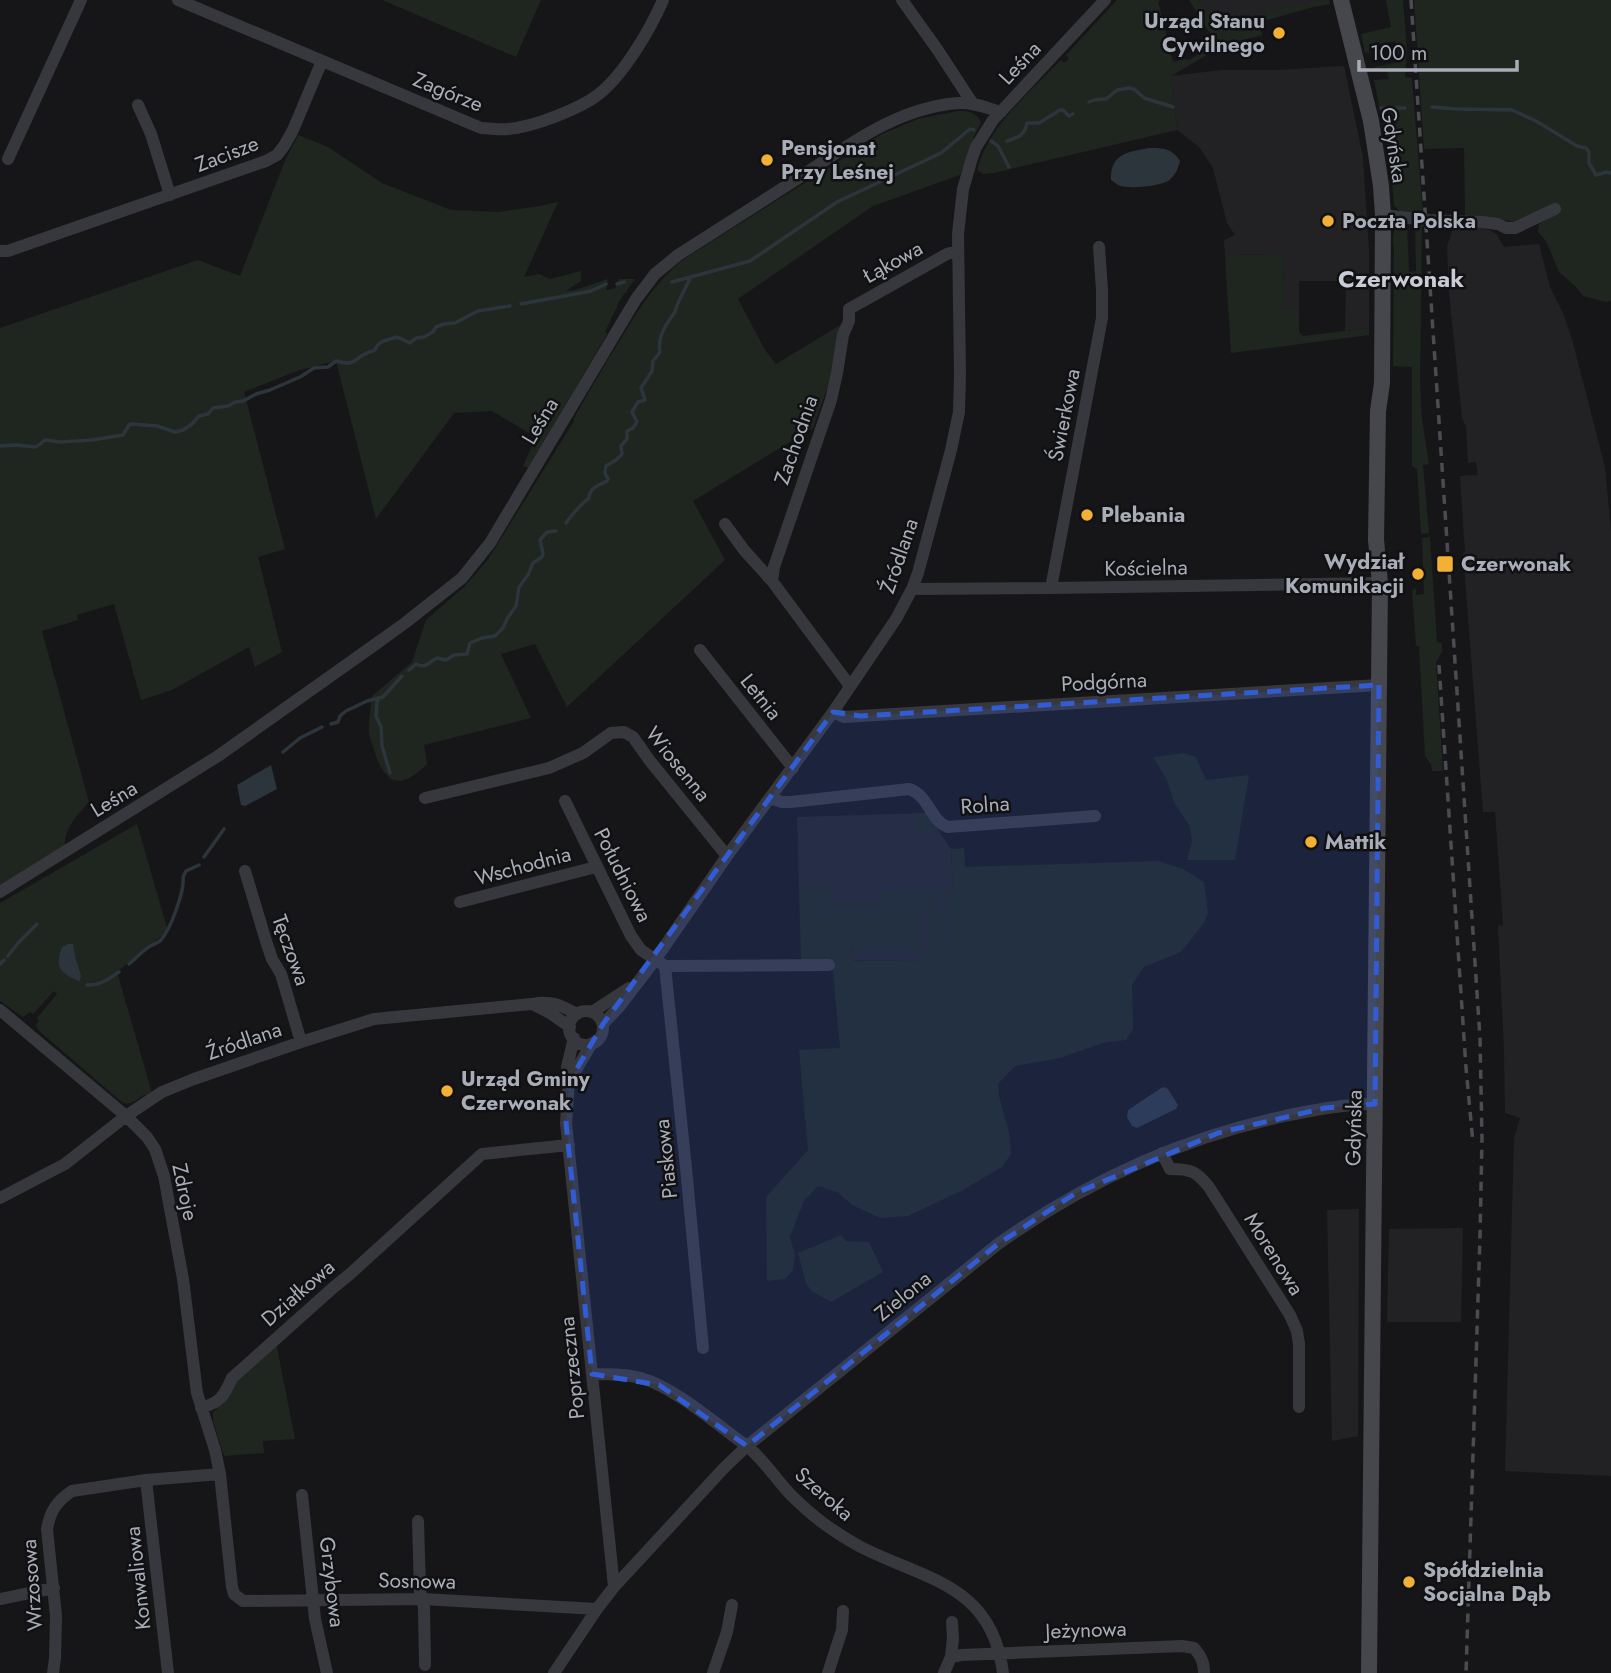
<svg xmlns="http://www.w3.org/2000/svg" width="1611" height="1673" font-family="Jost,sans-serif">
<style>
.built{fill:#222225}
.green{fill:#1e261f}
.water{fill:#2c353c}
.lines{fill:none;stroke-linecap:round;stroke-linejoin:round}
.stream{stroke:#2c353c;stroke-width:3.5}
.street{stroke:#37383d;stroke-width:12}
.secondary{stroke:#45474d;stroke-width:16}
.rail{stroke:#4a4c52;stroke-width:3.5;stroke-dasharray:9 7;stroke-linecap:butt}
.marked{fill:#325cd3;fill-opacity:0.2;stroke:#325cd3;stroke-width:5;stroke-dasharray:14 9;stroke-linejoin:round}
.poi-dot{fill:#f2b134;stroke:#111113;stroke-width:2.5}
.labels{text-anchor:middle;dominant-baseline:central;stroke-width:5;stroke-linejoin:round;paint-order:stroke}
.poi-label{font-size:21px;font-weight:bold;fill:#a8adb8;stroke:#111113;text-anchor:start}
.street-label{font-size:21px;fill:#a8adb8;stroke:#111113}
.quarter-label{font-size:24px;font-weight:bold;fill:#c9ccd4;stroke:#111113}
</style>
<rect width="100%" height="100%" fill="#161618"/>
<!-- built -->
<path class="built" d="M 1194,0 L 1329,0 L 1330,4 L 1313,7 L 1259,22 L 1262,35 L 1224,45 Z
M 1344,66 L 1363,157 L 1369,252 L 1369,328 L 1345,331 L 1346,281 L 1299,281 L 1299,309 L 1284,310 L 1283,254 L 1225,255 L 1224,240 L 1235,235 L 1227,223 L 1213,168 L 1199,147 L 1177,130 L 1171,76 L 1221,70 L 1279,70 Z
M 1462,228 L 1481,228 L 1490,230 L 1497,235 L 1504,247 L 1539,244 L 1550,287 L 1563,313 L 1572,339 L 1605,467 L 1611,530 L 1611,1476 L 1505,1471 L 1514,1138 L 1520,1118 L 1505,1113 L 1504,1050 L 1498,926 L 1503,925 L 1495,812 L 1483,812 L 1463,553 L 1465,552 L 1460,476 L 1478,475 L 1476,462 L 1468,463 L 1466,427 L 1462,418 L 1449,293 L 1447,246 L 1453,229 Z
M 926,813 L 951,849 L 957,960 L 801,961 L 797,817 Z
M 1359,1209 L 1358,1436 L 1332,1441 L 1327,1210 Z
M 1463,1228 L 1461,1322 L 1387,1322 L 1389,1229 Z"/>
<!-- green -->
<path class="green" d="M 382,0 L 541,0 L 516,57 Z
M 1117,0 L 1162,0 L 1158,1 L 1173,62 L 1185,59 L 1189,60 L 1216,43 L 1189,0 L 1199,0 L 1222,35 L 1255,14 L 1262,35 L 1224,45 L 1171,76 L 1177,130 L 994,173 L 983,174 L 977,170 C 989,125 1030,92 1061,60 L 1064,63 L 1069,59 L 1066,55 Z
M 1320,0 L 1329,0 L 1330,4 L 1313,7 L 1267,20 L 1265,12 Z
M 1386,0 L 1403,0 L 1407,50 L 1405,77 L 1412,78 L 1423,215 L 1400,211 L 1394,206 L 1391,168 L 1374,80 L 1389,79 L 1386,67 L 1375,69 L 1375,67 L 1400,62 L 1395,41 L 1371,46 L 1371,52 L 1365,53 L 1361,34 L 1391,27 Z
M 1414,0 L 1611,0 L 1611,301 L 1606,302 L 1583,296 L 1575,286 L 1559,272 L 1546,241 L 1538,232 L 1539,224 L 1548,218 L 1513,222 L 1497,218 L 1465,217 L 1464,148 L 1424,149 Z
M 958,111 C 969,111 977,112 981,123 L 973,138 L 974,141 L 960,175 L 873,206 L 738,299 L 765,350 L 776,364 L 847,321 L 829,383 L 813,428 L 693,501 L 725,560 L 567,707 L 535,644 L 501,654 L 531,718 L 424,745 L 427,764 C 400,791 385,785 374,750 C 373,745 370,739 369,734 C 368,722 371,708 372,696 L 412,662 L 426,620 L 464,587 L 487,561 L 574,421 L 574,418 C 589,391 605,364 622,337 C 640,307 658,278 687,257 L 882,134 L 918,119 Z
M 298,135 L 328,147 L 382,183 L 451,210 L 498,212 L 540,206 L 558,202 L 524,277 L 539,274 L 550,279 L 581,271 L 581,281 L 566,291 L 575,290 L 608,279 L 606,290 L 615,288 L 619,279 L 635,279 L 620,300 L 605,332 L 607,334 L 529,468 L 523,466 L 536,437 L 492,411 L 454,413 L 376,519 L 336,361 L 297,371 L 244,392 L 285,549 L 258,557 L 282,652 L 255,667 L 249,647 L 172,690 L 141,700 L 114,604 L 77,615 L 78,620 L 42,631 L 89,802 C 78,815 63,829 65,846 L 0,886 L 0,328 L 198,260 L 240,276 L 284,163 Z
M 1398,223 L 1407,224 L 1409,272 L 1416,271 L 1415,224 L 1422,226 L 1420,383 L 1422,419 L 1429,464 L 1423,465 L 1429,533 L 1421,534 L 1417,469 L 1412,466 L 1412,367 L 1393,366 L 1394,247 C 1392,238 1393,230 1398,223 Z
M 1283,254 L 1284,309 L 1299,309 L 1299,332 L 1303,336 L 1369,328 L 1369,335 L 1231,353 L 1225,255 Z
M 1430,537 L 1437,642 L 1442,643 L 1442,652 L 1436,662 L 1443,771 L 1432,771 L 1431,764 L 1425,756 L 1419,646 L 1416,646 L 1412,590 L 1416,588 L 1416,595 L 1424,594 L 1422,538 Z
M 1184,753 L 1196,757 L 1206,780 L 1249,775 L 1235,860 L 1187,860 L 1192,842 L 1190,827 L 1174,802 L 1167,780 L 1153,757 Z
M 916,813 L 926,813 L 941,833 L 917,834 Z
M 137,824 L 168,931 L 117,972 L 152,1093 L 146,1096 L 145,1094 C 138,1099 132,1105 123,1103 L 38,1030 L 36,1025 L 39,1020 L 37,1018 L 57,994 L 54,991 L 33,1014 L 30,1012 L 23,1017 L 0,1001 L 0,903 Z
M 964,848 L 965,867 L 1158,861 L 1183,869 L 1204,882 L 1208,912 L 1204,923 L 1181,952 L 1144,967 L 1132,985 L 1133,1029 L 1126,1040 L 1103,1043 L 1060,1058 L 1015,1066 L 998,1084 L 999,1096 L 1009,1132 L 1011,1154 L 1002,1167 L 963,1190 L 908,1216 L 880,1218 L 852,1205 L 837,1192 L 818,1186 L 804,1201 L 790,1237 L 795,1255 L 793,1270 L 785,1279 L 767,1281 L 766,1197 L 808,1150 L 799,1050 L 840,1048 L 832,961 L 801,961 L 800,889 L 829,886 L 829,901 L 805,901 L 805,903 L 939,902 L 939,910 L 804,911 L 805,914 L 851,913 L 853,961 L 923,960 L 923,951 L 854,951 L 853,914 L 922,913 L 923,951 L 928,951 L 928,948 L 950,947 L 949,900 L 877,900 L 877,892 L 953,889 L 951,849 Z
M 928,913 L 947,913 L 947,946 L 928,946 Z
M 841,1235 L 846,1241 L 869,1242 L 883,1272 L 831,1302 L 811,1291 L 806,1283 L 798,1253 Z
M 276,1342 L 295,1439 L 263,1441 L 264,1453 L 224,1456 L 213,1421 L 213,1413 L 217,1409 L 217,1406 L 233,1381 Z"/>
<!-- water -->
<path class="water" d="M 1149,148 C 1163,148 1172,148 1180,161 C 1178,169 1175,176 1168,181 C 1159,186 1132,189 1121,186 C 1119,186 1114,182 1111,180 C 1110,154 1127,152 1149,148 Z
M 271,765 L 277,789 L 245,806 L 241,805 L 237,785 Z
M 68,944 L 73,944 L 76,960 L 81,975 L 80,981 C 61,974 54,968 62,947 Z
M 1164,1087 L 1168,1089 L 1178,1105 L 1176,1109 L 1137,1128 L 1132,1126 L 1127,1117 L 1128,1110 L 1161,1088 Z"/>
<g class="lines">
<!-- stream -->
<path class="stream" d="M 1089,102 L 1094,100 L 1106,99 L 1117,90 L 1129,88 L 1134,89 L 1144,98 L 1173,107
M 1432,107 L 1457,109 L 1512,110 L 1536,121 L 1577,146 L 1586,148 L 1589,152 L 1589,163 L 1596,175 L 1607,172 L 1611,173
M 1381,108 L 1405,108
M 991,141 L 998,146 L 1009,167
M 1007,141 L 1020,136 L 1025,130 L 1027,123 L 1039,123 L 1060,110 L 1063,110 L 1069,116 L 1073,114
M 672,282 L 750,261 L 837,202 L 941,153 L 970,129 L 974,130
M 617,284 L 624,282
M 521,304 L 591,291 L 606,284
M 0,446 L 16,445 L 35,447 L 39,445 L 45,440 L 61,442 L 92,440 L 123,435 L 129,425 L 132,424 L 157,426 L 175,432 L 183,430 L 192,424 L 199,416 L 208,414 L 213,408 L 228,406 L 235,402 L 243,401 L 256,394 L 270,390 L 300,377 L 314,368 L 328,367 L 336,361 C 354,365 350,363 363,355 C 367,352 371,352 375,350 C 378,340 389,340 397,337 L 410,343 L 416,338 L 424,337 L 433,332 L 436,327 L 444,324 L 455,323 L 478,311 L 510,306
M 566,523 C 573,513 579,506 589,498 C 590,487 598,486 607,481 L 608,479 L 605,473 L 606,466 L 616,460 L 622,454 L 621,446 L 627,439 L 627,431 L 633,428 L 637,422 L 632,412 L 638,402 L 645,400 L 641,388 L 652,371 L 653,361 L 660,352 C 657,337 666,324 675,312 C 676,305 687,285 691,277
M 409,670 L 416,664 C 426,669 429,662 437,658 L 446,660 L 454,655 L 467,654 L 470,643 L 482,638 L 495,636 L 503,628 L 507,619 L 516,606 L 519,587 L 528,575 L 533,563 L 542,557 L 543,553 L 540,540 L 547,532 L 556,531
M 379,698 L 377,702 L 376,716 L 381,727 L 382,746 L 390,773
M 331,724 L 338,722 L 340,716 L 346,711 L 367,701 L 383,697 L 402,676
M 283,752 L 300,738 L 322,727
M 204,857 L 224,829
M 8,956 L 18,943 L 37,924
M 0,964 L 4,960
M 129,964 C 135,959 140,954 146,949 C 150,945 157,944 161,940 C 170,930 185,891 183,877 L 186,871 L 199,865
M 87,985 C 99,986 109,979 119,972"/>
<!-- street -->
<path class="street" d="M 178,0 L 481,128 C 490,128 500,130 508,129 C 533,127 580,109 599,94 C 624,74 650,30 663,0
M 902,0 L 937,49 L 973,104
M 138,105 L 151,134 L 170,195
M 8,159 L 81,0
M 1383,215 L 1426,220 L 1482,222 L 1498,224 L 1506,228 L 1515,228 L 1555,209
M 0,251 L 8,251 L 266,161 L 277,155 L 284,146 L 293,130 L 322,61
M 725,524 L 744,550 L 772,581
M 1051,588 L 1102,318 L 1102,290 L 1099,247
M 912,589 L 1051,588 L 1380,583
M 700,650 L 793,768
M 850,686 L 772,581 L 774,567 L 831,400 L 837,373 L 843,335 L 849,321 L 849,309 L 947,254 L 957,251
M 833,712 L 844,717 L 860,716 L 1379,685
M 425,798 L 549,768 L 583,753 L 611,733 L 624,732 L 633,737 L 650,761 L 727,856
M 770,798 L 782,802 L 791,802 L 909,789 C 929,795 930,821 948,827 L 1095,816
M 565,801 L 631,936 L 641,950 L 665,966 L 686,1168 L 703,1348
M 245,871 L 266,941 L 272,959 L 281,974 L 301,1042
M 0,892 L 218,756 L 373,646 L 405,623 L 462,578 L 490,543 L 636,299 L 655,274 L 678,255 C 718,229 759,203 800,177 C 849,145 898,107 959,103 C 973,102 987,108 1001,112
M 460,902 L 596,867
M 665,966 L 829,965
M 532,1004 L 550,1013 L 570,1027
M 0,1010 L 126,1116 L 147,1137 L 155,1149 L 164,1176 L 183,1279 L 197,1393 L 215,1450 L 220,1474 L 146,1480 L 72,1491 C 57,1501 50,1511 47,1529 L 56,1616 L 55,1658 L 53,1673
M569 1028a17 17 0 1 1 34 0a17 17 0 1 1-34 0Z
M 592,1012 L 629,988
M 603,1024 L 619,1007 L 655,960 L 727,856 L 833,712 L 896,619 L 912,589 L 918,573 L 951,450 L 959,412 L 960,375 L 958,234 L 963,189 L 972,158 L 976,147 L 993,120 L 1105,0
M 574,1038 L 567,1067 L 569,1082 L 566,1123 L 614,1587
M 569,1082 L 592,1043
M 1162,1153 L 1170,1169 C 1191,1169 1196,1171 1209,1187 L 1290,1315 L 1297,1331 L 1299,1344 L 1299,1407
M 0,1198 L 65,1164 L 126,1116 L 162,1092 L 194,1079 L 301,1042 L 374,1019 L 532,1004 C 551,1000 560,1005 577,1014
M 592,1374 C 609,1374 625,1374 641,1378 C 676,1388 717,1425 747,1446 C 764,1460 775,1478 790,1494 C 800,1504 811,1514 823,1523 C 834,1531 846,1539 859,1546 C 924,1580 992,1583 1003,1673
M 201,1408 C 221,1402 224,1396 232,1378 L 334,1287 L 350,1274 L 482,1154 L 569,1145
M 220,1474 L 232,1587 L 234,1594 L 243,1601 L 423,1599 L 597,1609
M 146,1480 L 168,1673
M 302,1495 L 315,1619 L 327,1673
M 418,1521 L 420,1591 L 424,1607 L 425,1665
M 0,1599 L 54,1588
M 951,1657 L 961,1655 L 1182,1646 L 1194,1648 C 1201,1656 1204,1662 1204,1673
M 554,1673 L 597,1609 L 614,1587 L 724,1468 L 747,1446 L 998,1244 C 1084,1183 1181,1138 1285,1116 C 1315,1110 1344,1104 1375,1104
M 713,1673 L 727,1632 L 732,1605
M 828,1673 L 842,1630 L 843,1611
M 944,1673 L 951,1657 L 953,1638 L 952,1622"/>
<!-- secondary -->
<path class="secondary" d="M 1341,0 L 1371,121 L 1381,186 L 1383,215 L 1382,383 L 1378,411 L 1376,540 L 1380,583 L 1369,1673"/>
<!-- rail -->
<path class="rail" d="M 1411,0 L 1480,1038 L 1482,1139 L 1480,1236 L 1466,1673
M 1439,665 L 1466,1068 L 1473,1143"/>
</g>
<!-- marked area -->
<path class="marked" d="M 1379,685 L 1375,1104 L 1325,1108 L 1218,1133 L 1076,1193 L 998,1244 L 747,1446 L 659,1385 L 592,1374 L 566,1123 L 569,1082 L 603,1024 L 833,712 L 860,716 Z"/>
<!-- markers -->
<g class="poi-dot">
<circle cx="1279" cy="33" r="7"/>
<circle cx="767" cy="160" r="7"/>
<circle cx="1328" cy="221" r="7"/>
<circle cx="1087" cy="515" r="7"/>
<rect x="1436" y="555" width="18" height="18" rx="3.5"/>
<circle cx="1418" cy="574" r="7"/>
<circle cx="1311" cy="842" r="7"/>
<circle cx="447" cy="1091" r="7"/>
<circle cx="1409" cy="1582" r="7"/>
</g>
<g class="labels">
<!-- poi labels -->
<g class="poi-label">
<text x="1265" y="21" text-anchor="end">Urząd Stanu<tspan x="1265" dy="24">Cywilnego</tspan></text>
<text x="781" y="148">Pensjonat<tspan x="781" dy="24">Przy Leśnej</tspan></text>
<text x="1342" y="221">Poczta Polska</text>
<text x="1101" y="515">Plebania</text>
<text x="1404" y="562" text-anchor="end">Wydział<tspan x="1404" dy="24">Komunikacji</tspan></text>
<text x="1461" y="564">Czerwonak</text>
<text x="1325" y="842">Mattik</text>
<text x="461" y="1079">Urząd Gminy<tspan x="461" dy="24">Czerwonak</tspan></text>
<text x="1423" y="1570">Spółdzielnia<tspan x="1423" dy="24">Socjalna Dąb</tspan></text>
</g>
<!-- street labels -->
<g class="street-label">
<text transform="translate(1020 63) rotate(-47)">Leśna</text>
<text transform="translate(448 92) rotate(22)">Zagórze</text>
<text transform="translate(1394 145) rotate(81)">Gdyńska</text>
<text transform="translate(227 154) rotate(-21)">Zacisze</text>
<text transform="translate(893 262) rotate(-29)">Łąkowa</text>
<text transform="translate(1064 415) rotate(-79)">Świerkowa</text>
<text transform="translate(540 421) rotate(-59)">Leśna</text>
<text transform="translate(796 440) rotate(-71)">Zachodnia</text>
<text transform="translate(899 556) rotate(-71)">Źródlana</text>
<text transform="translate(1146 568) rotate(-1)">Kościelna</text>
<text transform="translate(1104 682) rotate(-3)">Podgórna</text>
<text transform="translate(761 697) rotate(51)">Letnia</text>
<text transform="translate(678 764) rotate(51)">Wiosenna</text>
<text transform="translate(114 799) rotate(-31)">Leśna</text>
<text transform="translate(985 805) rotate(-4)">Rolna</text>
<text transform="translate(523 866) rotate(-15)">Wschodnia</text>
<text transform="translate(623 875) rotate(63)">Południowa</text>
<text transform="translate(291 950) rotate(70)">Tęczowa</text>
<text transform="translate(244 1041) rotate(-19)">Źródlana</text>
<text transform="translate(1354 1128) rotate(-89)">Gdyńska</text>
<text transform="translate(666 1159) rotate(-96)">Piaskowa</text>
<text transform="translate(185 1192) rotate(78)">Zdroje</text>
<text transform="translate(1274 1254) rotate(58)">Morenowa</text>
<text transform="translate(298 1293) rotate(-41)">Działkowa</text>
<text transform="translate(903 1296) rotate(-39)">Zielona</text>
<text transform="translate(572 1368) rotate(-96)">Poprzeczna</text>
<text transform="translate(824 1494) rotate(41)">Szeroka</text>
<text transform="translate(138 1578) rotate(-96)">Konwaliowa</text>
<text transform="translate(417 1581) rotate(1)">Sosnowa</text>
<text transform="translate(332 1582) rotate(83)">Grzybowa</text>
<text transform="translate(32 1585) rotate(-94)">Wrzosowa</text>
<text transform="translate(1086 1630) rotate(-2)">Jeżynowa</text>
</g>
<!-- quarter labels -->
<g class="quarter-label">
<text x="1401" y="278">Czerwonak</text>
</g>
</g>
<!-- scale -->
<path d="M1359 60v10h158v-10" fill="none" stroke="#a8adb8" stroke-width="3.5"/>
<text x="1370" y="60" font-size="21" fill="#a8adb8" stroke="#111113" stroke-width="5" paint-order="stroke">100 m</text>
</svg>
